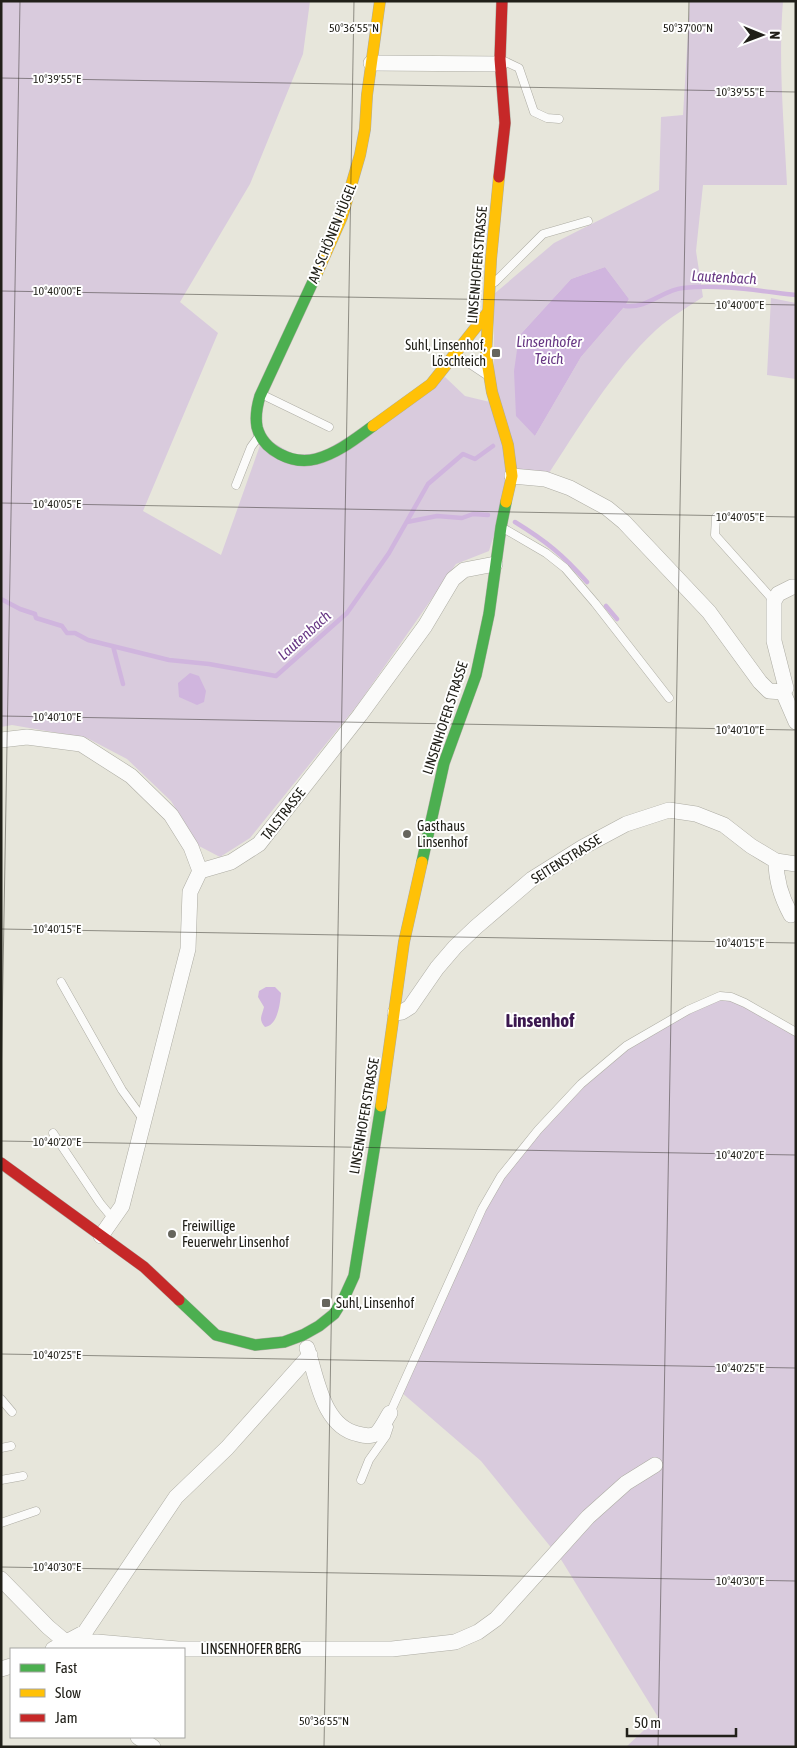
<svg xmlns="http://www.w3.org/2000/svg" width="797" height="1748" font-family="'Asap Condensed',sans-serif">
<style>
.green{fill:#d9cbdd;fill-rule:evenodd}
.water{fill:#d0b5de}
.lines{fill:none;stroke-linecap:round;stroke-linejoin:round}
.stream{stroke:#d0b5de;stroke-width:4.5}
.lane-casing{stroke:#adaca3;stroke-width:9}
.street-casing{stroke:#adaca3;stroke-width:16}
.fast-casing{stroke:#adaca3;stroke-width:12}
.slow-casing{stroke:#adaca3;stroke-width:12}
.jam-casing{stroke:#adaca3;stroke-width:12}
.lane{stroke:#fbfbfa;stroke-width:8}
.street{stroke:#fbfbfa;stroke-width:15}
.fast{stroke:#4caf50;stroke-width:11}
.slow{stroke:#ffc107;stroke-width:11}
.jam{stroke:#c62828;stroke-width:11}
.ticks{fill:none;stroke:#212019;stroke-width:1;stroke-opacity:0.45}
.poi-dot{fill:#66655d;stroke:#fff;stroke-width:2}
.labels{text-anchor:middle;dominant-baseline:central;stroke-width:4;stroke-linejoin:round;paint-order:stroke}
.street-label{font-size:14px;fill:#212019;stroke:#fff}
.poi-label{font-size:14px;fill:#212019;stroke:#fff;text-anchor:start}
.water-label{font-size:15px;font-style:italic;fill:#683884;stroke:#fff}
.district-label{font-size:19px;font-weight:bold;fill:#3b184f;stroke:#fff}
.ticks-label{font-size:12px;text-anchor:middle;fill:#212019;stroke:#fff;stroke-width:4;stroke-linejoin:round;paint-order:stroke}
</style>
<rect width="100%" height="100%" fill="#e7e6db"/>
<!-- green -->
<path class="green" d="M 1,1 L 310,1 L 303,54 L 250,184 L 180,302 L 218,333 L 143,511 L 221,555 L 263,437 L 295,455 L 321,453 L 445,377 L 465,396 L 494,403 L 494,294 L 554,243 L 659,190 L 661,117 L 683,115 L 690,1 L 783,1 C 778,63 784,124 787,185 L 703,185 L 696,251 L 703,297 C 688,307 670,317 656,330 C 611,372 579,428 545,479 L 512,476 L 489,551 L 456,564 L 359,703 L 250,838 L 220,857 L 199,846 L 171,801 L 127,759 L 87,738 L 12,725 L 1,727 ZM 605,267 L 629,299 L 625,306 L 581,357 L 535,436 L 519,336 L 571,279 Z
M 771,298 L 796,303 L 796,379 L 767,375 Z
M 720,996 L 731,997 L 796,1032 L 796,1747 L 626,1747 L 658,1717 L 562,1561 L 481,1461 L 401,1392 L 501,1176 L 581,1084 L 626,1046 Z"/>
<!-- water -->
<path class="water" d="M 605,267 L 629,299 L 625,306 L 581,357 L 535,436 L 516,416 L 514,371 L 519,336 L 571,279 Z
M 190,673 L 199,676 L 206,691 L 204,702 L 197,705 L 179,697 L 178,683 Z
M 266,987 L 275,987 L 281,993 C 280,1004 278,1025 265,1027 C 258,1019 262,1016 264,1007 L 258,997 L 259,991 Z"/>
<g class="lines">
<!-- stream -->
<path class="stream" d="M 625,306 C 648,309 662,290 683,288 C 721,284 759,291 796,295
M 407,522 L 437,516 L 462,518 L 473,514 L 488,515
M 515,522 C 546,541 563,555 587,582
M 1,599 L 20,609 L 35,614 L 36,618 L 62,626 L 67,633 L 75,633 L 88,640 L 169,660 L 209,664 L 276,676 L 347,613 L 389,553 L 428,484 L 463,454 L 475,459 L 493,446
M 606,606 L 617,619
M 113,646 L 123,684"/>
<defs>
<path id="lane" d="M 502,60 L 519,68 L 534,112 L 547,118 L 559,119
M 495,282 L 543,234 L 588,221
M 455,354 L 485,374
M 263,395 L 329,427
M 236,485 L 251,447 L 259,436
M 716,517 L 715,535 L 774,601
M 503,528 L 546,553 L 565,568 L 595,603 L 669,698
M 61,982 L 122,1090 L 143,1119
M 53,1133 L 100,1203 L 114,1220
M 1,1399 L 12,1412
M 390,1413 L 482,1209 L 501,1176 L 538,1130 L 581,1084 L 626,1046 L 688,1010 L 720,996 L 731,997 L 745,1003 L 796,1032
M 1,1448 L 11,1446
M 1,1480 L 23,1476
M 361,1480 L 369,1460 L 386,1436 L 389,1427 L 386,1423
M 1,1523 L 36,1511"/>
<path id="street" d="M 371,63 L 500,64
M 512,476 L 545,479 L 570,488 L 607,508 L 624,522 L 709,612 L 760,682 L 769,691 L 783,692 L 796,722
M 783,692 L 786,688 L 774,641 L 774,601 L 778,594 L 792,587 L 796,587
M 1,740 L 27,737 L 81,744 L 131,776 L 171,815 L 191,847 L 200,871
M 776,861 C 776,881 781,897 791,915
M 395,1013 L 402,1012 L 410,1007 L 437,968 L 455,947 L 476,927 L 532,879 L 583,847 L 626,824 L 669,810 L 696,814 L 724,825 L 751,846 L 776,861 L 796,864
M 101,1236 L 122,1206 L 188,949 L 190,892 L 200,871 L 231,862 L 259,844 L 360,715 L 425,626 L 453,579 L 464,570 L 495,564
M 307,1348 C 317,1377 322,1426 358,1434 C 365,1436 372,1437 377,1433 C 382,1428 386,1419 390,1413
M 1,1579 L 48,1627 L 67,1643 L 70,1649
M 67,1643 L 97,1642 L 178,1649 L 392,1649 L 455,1642 L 478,1632 L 496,1619 L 588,1517 L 626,1483 L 655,1465
M 53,1649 L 85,1632 L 176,1497 L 227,1448 L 310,1355
M 1,1669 L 11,1666
M 138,1737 L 153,1747"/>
<path id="fast" d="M 317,273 L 260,396 C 257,406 255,416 257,427 C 263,451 293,465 316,459 C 338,453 355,439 373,426
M 422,862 L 444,763 L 476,675 L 489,614 L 501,527 L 506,502
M 179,1300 L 216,1335 L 255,1345 L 284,1342 L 303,1335 L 319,1326 L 334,1314 L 344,1298 L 354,1276 L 381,1106"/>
<path id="slow" d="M 499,177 L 491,259 L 486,355 L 492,392 L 508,445 L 512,476 L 506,502
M 317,273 L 342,217 L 360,155 L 365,129 L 367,95 L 380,1
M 373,426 L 431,384 L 488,312
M 381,1106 L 404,942 L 422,862"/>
<path id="jam" d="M 499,177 L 505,123 L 500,59 L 502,1
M 1,1163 L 144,1267 L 179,1300"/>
</defs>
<!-- lane casing -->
<use href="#lane" class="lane-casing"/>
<!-- street casing -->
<use href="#street" class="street-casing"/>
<!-- fast casing -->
<use href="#fast" class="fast-casing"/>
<!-- slow casing -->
<use href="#slow" class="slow-casing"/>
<!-- jam casing -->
<use href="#jam" class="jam-casing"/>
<!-- lane -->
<use href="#lane" class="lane"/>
<!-- street -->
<use href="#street" class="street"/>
<!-- fast -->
<use href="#fast" class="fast"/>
<!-- slow -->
<use href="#slow" class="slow"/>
<!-- jam -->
<use href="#jam" class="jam"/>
</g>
<!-- ticks -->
<path class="ticks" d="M 1,78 L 796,92M 1,291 L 796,305M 1,503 L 796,517M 1,716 L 796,730M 1,929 L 796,943M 1,1088 L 20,1M 1,1141 L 796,1155M 1,1354 L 796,1368M 1,1567 L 796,1581M 324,1747 L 354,1M 658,1747 L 689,1"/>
<!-- markers -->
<g class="poi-dot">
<rect x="491" y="348" width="10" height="10" rx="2.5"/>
<circle cx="407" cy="834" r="5"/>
<circle cx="172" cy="1234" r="5"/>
<rect x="321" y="1298" width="10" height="10" rx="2.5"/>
</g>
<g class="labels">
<!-- street labels -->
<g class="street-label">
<text transform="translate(332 233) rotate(-68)">AM SCHÖNEN HÜGEL</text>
<text transform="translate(477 265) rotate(-85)">LINSENHOFER STRASSE</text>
<text transform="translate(445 718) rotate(-72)">LINSENHOFER STRASSE</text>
<text transform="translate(283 814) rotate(-52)">TALSTRASSE</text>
<text transform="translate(566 859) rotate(-32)">SEITENSTRASSE</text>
<text transform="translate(364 1116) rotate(-80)">LINSENHOFER STRASSE</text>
<text x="251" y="1649">LINSENHOFER BERG</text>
</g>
<!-- poi labels -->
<g class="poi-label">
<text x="486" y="345" text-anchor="end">Suhl, Linsenhof,<tspan x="486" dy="16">Löschteich</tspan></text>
<text x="417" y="826">Gasthaus<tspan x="417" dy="16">Linsenhof</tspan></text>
<text x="182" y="1226">Freiwillige<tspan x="182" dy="16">Feuerwehr Linsenhof</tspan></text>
<text x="336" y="1303">Suhl, Linsenhof</text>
</g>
<!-- water labels -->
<g class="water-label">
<text transform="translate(724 277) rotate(3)">Lautenbach</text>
<text x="549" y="341">Linsenhofer<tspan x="549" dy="17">Teich</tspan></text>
<text transform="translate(304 635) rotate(-42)">Lautenbach</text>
</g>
<!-- district labels -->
<g class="district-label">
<text x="540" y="1020">Linsenhof</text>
</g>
</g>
<g class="ticks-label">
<text x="354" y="32">50°36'55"N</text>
<text x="688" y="32">50°37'00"N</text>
<text x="57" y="83">10°39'55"E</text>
<text x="740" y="96">10°39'55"E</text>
<text x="57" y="295">10°40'00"E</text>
<text x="740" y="309">10°40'00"E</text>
<text x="57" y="508">10°40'05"E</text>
<text x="740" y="521">10°40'05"E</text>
<text x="57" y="721">10°40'10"E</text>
<text x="740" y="734">10°40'10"E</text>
<text x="57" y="933">10°40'15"E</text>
<text x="740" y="947">10°40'15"E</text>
<text x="57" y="1146">10°40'20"E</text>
<text x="740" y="1159">10°40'20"E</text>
<text x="57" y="1359">10°40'25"E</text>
<text x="740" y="1372">10°40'25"E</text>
<text x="57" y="1571">10°40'30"E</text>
<text x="740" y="1585">10°40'30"E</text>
<text x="324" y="1725">50°36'55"N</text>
</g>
<!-- border -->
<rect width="797" height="1748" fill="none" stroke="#212019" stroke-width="5"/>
<!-- legend -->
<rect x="10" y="1648" width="175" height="90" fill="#ffffff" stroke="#a6a6a3"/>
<rect x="20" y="1664" width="25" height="8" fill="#4caf50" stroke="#a6a6a3"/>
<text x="55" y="1673" font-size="15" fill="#212019">Fast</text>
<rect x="20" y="1689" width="25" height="8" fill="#ffc107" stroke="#a6a6a3"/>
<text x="55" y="1698" font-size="15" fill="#212019">Slow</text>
<rect x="20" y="1714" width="25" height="8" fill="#c62828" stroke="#a6a6a3"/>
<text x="55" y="1723" font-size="15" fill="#212019">Jam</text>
<!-- north arrow -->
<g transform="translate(762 35) rotate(91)" stroke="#ffffff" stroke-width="4" paint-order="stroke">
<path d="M0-4L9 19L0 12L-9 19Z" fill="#212019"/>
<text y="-8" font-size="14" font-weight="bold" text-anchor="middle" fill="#212019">N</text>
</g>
<!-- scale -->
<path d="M627 1728v8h109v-8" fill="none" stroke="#212019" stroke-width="2.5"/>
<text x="634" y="1728" font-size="15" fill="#212019" stroke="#ffffff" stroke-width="4" paint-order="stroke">50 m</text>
</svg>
